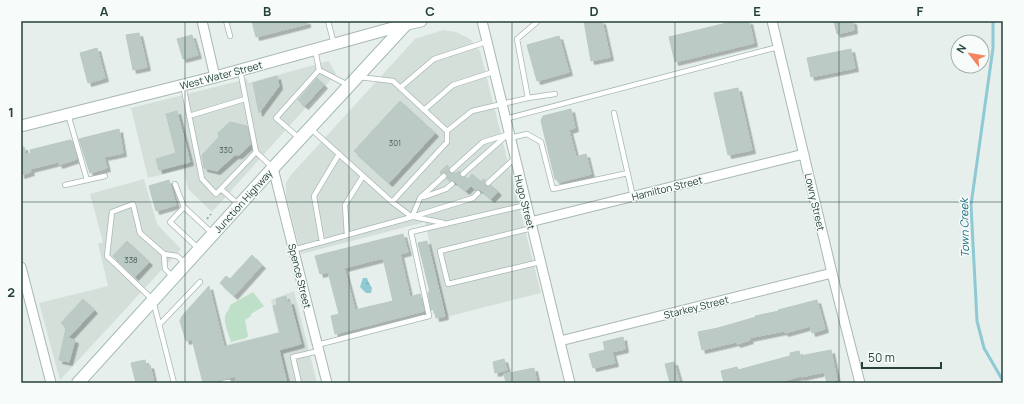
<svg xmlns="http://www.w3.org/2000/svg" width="1024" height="404" font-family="Manrope,sans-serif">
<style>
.built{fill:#d4dfda}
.park{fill:#bfe0c8}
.water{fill:url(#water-ripples)}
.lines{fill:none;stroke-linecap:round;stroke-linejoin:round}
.stream{stroke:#8ec9d4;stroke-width:3}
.building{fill:#bbcac4;stroke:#b8c9c2;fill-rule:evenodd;filter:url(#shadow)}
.service-casing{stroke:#a8b8b2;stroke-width:6}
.minor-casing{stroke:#a8b8b2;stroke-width:11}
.tertiary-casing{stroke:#a8b8b2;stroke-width:13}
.secondary-casing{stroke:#a4bbb3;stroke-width:14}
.path{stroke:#86b3a5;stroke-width:2;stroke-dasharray:2 3;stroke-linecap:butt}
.service{stroke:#fff;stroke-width:4.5}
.minor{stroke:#fff;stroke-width:9}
.tertiary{stroke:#fff;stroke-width:11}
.secondary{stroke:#fff;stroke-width:12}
.grid{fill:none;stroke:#24423a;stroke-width:1;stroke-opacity:0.55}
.labels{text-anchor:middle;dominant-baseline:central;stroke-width:3;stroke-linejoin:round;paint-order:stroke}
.number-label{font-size:8px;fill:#4a645c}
.street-label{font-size:10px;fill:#24423a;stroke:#f7fbf9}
.water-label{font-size:11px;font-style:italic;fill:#1c6f80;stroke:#f7fbf9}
.neatline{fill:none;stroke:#24423a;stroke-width:1.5}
.grid-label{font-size:13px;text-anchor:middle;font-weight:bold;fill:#24423a}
</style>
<defs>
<pattern id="water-ripples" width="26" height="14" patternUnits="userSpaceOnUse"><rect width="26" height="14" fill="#8ec9d4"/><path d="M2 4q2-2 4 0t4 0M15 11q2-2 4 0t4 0" fill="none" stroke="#74a5ad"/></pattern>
<filter id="shadow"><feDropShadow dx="3.5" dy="3.5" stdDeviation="0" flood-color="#0004"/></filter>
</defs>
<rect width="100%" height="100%" fill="#e6efeb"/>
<!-- built -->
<path class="built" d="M 443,30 L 456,32 L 470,39 L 480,51 L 541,293 L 446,317 L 425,222 L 301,254 L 286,196 L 286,183 L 290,176 L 415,39 Z
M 329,61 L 336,74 L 212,212 L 188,189 L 184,169 L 148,178 L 131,108 L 247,79 L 248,83 Z
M 144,179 L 157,224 L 181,249 L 60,380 L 39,303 L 108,286 L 98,244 L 103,242 L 90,194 Z
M 294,291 L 317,383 L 236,383 L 226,345 L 278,332 L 271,300 Z"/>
<!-- park -->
<path class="park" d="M 253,292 L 264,306 L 251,314 L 251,316 L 245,320 L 248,336 L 246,338 L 231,342 C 229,334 224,325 225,317 C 225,312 230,311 230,305 Z"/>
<!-- water -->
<path class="water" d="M 363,278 L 367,278 L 369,283 L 372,288 L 371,293 L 366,293 L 360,287 Z"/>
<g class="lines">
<!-- stream -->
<path class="stream" d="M 993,21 L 993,48 L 971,205 L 977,321 L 984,348 L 1003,381"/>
</g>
<!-- building -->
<path class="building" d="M 252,21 L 307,21 L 307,24 L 256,37 Z
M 584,21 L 602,21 L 610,57 L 591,61 Z
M 735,21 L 749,21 L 754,43 L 675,62 L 669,37 Z
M 834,21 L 853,21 L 854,30 L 837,34 Z
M 139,33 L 147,67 L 133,70 L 126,35 Z
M 192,35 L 198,55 L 183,59 L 177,39 Z
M 559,36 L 569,72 L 537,81 L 527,45 Z
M 97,48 L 105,78 L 88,83 L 80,53 Z
M 851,49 L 855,68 L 811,77 L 807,58 Z
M 277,76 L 279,86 L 259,113 L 253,83 Z
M 317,78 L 324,85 L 305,106 L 298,100 Z
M 738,88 L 752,150 L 728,155 L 714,93 Z
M 400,101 L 435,133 L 389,183 L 354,151 Z
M 571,109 L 575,128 L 569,130 L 576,157 L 586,154 L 591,174 L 560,182 L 555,179 L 541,121 L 543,116 Z
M 177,111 L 190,162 L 159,170 L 156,159 L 176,153 L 166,114 Z
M 230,122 L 247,126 L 251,144 L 239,155 L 235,155 L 217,171 L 204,168 L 202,155 L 219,137 L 218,133 Z
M 119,129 L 123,153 L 104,157 L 107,168 L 90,173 L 79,139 Z
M 70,140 L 72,141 L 77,159 L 59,165 L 58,162 L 30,169 L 31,172 L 21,175 L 21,147 L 24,147 L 26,155 L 31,153 L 30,150 Z
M 447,165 L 449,167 L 448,170 L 450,173 L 456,173 L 459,171 L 460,172 L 460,177 L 466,177 L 468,179 L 472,174 L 481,182 L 483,179 L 485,180 L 484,183 L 486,186 L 488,187 L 491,185 L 498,192 L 491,199 L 482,191 L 479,189 L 475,190 L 471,186 L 466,191 L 454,181 L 449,181 L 447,179 L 448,176 L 446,173 L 444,172 L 441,174 L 440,172 Z
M 169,180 L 176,205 L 156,211 L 149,186 Z
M 403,234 L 408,252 L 400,254 L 410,297 L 420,294 L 424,311 L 335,334 L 331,316 L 339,314 L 328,272 L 320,274 L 315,256 ZM 383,258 L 393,301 L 355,310 L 344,268 Z
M 127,241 L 149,262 L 135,277 L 113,256 Z
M 427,241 L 445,316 L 436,318 L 434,309 L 431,310 L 428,292 L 430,292 L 418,243 Z
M 252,255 L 262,265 L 234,296 L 220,283 L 226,276 L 230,279 Z
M 209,286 L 224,347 L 280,333 L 273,306 L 277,305 L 276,299 L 286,296 L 287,302 L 290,301 L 301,344 L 279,350 L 287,383 L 237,383 L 235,376 L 209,383 L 203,383 L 192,339 L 186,341 L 180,321 L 182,316 Z
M 83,299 L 94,310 L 68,338 L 75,340 L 69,362 L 59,360 L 66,328 L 61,323 Z
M 817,300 L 825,329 L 812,333 L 810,326 L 785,333 L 784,331 L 749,338 L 750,340 L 737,344 L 736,342 L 702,350 L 698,332 L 718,328 L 756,317 L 755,316 L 779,311 L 778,310 Z
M 623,337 L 625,349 L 612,352 L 615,363 L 593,368 L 589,354 L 605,350 L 603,342 Z
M 831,350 L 837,380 L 827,382 L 824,372 L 801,377 L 801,376 L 775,383 L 724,383 L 721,371 L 737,367 L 738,370 L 790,356 L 790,353 L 799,351 L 800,356 Z
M 504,359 L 507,370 L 495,373 L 493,362 Z
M 145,360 L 146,366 L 150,365 L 154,383 L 136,383 L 131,363 Z
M 674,362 L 680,383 L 670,383 L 665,364 Z
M 534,368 L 537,383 L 506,383 L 504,374 Z"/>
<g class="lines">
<defs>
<path id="service" d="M 226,21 L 230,36
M 328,21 L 334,44
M 240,70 L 256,152 L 272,167
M 319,70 L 348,85
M 183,85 L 202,179 L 216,194 L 256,152
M 400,88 L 434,59 L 486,42
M 528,98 L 517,39 L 537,22 L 537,21
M 424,110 L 453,85 L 493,72
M 614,113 L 633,197
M 68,114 L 87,180
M 189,116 L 245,99
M 505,119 L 778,47
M 310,128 L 392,202 L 447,142 L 447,131 L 393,81 L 359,77
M 447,131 L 472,111 L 528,98 L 555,94
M 299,138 L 276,118 L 319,70 L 315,49
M 510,138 L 527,134 L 541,142 L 553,189 L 628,173
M 452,170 L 483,142 L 509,134
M 463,174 L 507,135
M 488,183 L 515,158
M 175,184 L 184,207 L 212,233
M 65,185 L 105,176
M 221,189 L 239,205
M 424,197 L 446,189 L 452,184
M 392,202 L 412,217 L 420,198 L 444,176
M 184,207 L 170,222 L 199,249
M 414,217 L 444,223
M 532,228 L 440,251 L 448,284 L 540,262
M 347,235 L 345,205 L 363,176
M 322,242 L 314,196 L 339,154
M 293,250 L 412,217 L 473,198 L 478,193
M 164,254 L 165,269 L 173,277
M 159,325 L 200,282
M 317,345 L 429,316 L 411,232 L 526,205
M 174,383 L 153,300 L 107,256 L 112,212 L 133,204 L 140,233 L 164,254 L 177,256 L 185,263
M 223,383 L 229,382 L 229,383
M 299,383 L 293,357 L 319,351"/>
<path id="minor" d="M 202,21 L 215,77
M 482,21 L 570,383
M 772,21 L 832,273 L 860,383
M 273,168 L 327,383
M 530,222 L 804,154
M 21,267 L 51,383
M 560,341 L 832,273"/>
<path id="tertiary" d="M 21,126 L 215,77 L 407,24 L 421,21"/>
<path id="secondary" d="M 78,383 L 273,168 L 409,21"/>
</defs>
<!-- service casing -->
<use href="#service" class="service-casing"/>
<!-- minor casing -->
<use href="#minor" class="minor-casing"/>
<!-- tertiary casing -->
<use href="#tertiary" class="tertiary-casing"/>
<!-- secondary casing -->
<use href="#secondary" class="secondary-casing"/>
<!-- path -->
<path class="path" d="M 207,219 L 211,214"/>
<!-- service -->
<use href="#service" class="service"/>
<!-- minor -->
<use href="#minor" class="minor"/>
<!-- tertiary -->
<use href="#tertiary" class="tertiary"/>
<!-- secondary -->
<use href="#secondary" class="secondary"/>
</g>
<!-- grid -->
<path class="grid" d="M 185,21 L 185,383M 349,21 L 349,383M 512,21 L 512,383M 675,21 L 675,383M 839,21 L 839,383M 21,202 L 1003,202"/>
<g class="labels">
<!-- number labels -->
<g class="number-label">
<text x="395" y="142">301</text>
<text x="226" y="149">330</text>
<text x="131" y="259">338</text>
</g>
<!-- street labels -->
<g class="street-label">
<text transform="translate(221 75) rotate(-15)">West Water Street</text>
<text transform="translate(667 188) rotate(-14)">Hamilton Street</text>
<text transform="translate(243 201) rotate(-48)">Junction Highway</text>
<text transform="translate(525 202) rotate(76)">Hugo Street</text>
<text transform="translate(815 202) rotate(77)">Lowry Street</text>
<text transform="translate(300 276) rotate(76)">Spence Street</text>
<text transform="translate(696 307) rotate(-14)">Starkey Street</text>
</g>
<!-- water labels -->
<g class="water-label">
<text transform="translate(964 228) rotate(-91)">Town Creek</text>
</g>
</g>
<!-- border -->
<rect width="1024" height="404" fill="none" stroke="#f7fbf9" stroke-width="44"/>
<!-- north arrow -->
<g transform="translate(970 54) rotate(301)"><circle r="19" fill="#f7fbf9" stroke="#a3b1ad"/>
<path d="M0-3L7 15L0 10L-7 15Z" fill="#f4845f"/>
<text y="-6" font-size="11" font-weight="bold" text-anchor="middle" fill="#24423a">N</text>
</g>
<!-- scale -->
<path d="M862 362v6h79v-6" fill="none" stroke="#24423a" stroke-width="2"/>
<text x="868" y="362" font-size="12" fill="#24423a" stroke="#f7fbf9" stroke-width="3" paint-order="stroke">50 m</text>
<rect x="22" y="22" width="980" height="360" class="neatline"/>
<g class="grid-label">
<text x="104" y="16">A</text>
<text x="267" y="16">B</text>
<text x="430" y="16">C</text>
<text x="594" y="16">D</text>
<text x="757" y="16">E</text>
<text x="920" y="16">F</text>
<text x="11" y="117">1</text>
<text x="11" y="297">2</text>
</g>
</svg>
